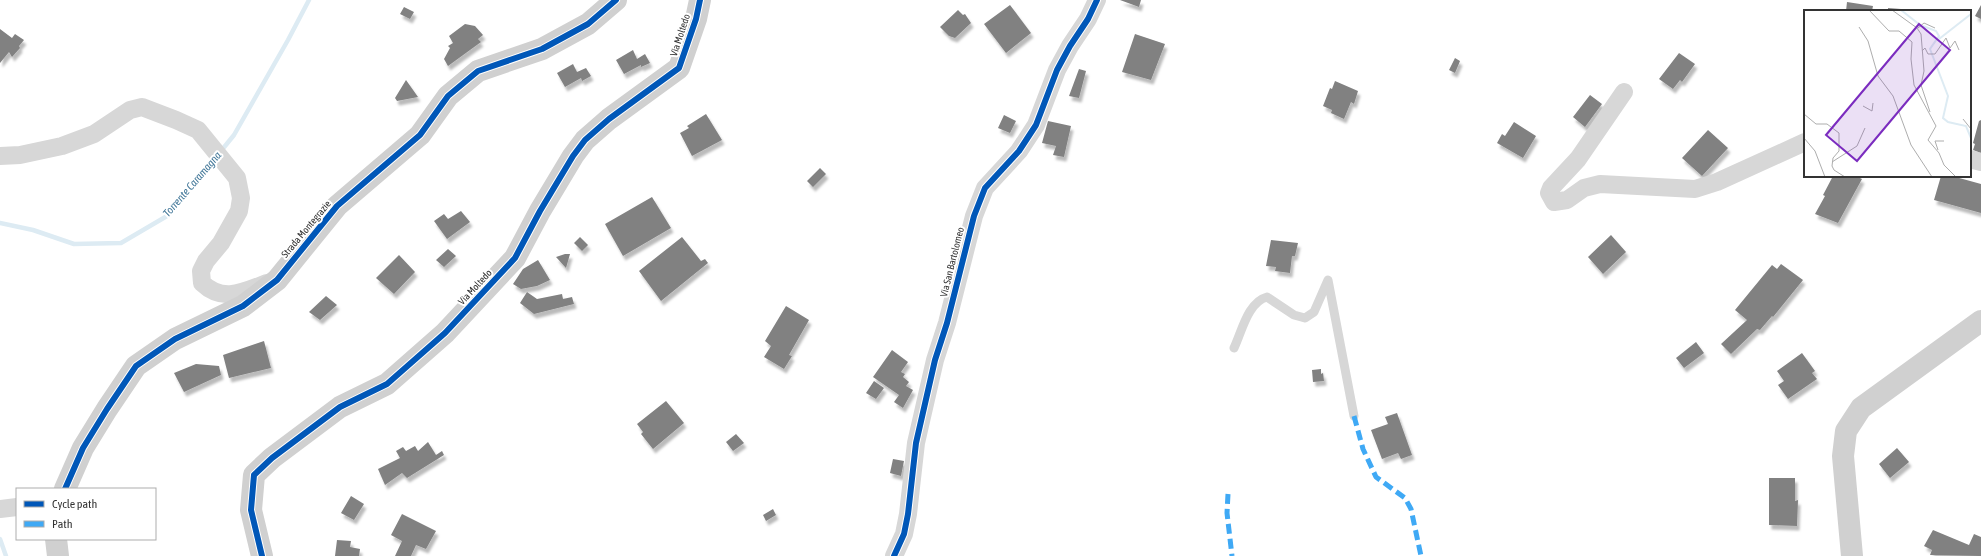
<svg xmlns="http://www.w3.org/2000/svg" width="1981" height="556" font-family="'Asap Condensed',sans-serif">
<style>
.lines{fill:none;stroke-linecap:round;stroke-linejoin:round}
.stream{stroke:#ddebf3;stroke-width:4.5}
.building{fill:#818181;filter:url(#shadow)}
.lane{stroke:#d7d7d7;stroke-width:9}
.street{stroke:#d7d7d7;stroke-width:18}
.secondary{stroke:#d0d0d0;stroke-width:22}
.quiet{stroke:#3fa9f5;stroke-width:5;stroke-dasharray:10 5;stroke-linecap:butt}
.cycleway-casing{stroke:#fff;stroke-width:8}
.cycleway{stroke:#0057b8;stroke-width:6}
.labels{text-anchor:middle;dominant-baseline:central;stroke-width:4;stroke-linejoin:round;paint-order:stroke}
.street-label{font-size:10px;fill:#333;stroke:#fff}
.water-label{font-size:11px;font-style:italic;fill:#3f7597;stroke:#fff}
.inset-river{fill:none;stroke:#ddebf3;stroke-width:2}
.inset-road{fill:none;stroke:#adadad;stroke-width:1}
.view{fill:#7b2cbf;fill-opacity:0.15;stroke:#7b2cbf;stroke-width:2}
.inset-edge{fill:none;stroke:#333;stroke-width:2}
</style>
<defs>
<filter id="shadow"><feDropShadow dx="2.5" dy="4.5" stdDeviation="1" flood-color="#0004"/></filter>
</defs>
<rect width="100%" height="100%" fill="#fff"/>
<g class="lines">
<!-- stream -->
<path class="stream" d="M 221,151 L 234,135 L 288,40 L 309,0
M 0,223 L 33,230 L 74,244 L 121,243 L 167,216 L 216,157
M 0,539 L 6,556"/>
</g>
<!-- building -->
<path class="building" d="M 1120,0 L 1141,0 L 1139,7 Z
M 1847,2 L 1873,6 L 1872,11 L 1846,11 Z
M 1010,5 L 1031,33 L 1006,53 L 984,24 Z
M 1981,5 L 1981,19 L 1975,16 Z
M 404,7 L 414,12 L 410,19 L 400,14 Z
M 1888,8 L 1901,9 L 1901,11 L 1888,11 Z
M 958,10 L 963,15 L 965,14 L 971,23 L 955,38 L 949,36 L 940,27 Z
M 465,24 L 475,26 L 483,35 L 478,39 L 481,42 L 448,66 L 444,59 L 450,48 L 448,46 L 453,43 L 449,36 Z
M 0,29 L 12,38 L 15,34 L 24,40 L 19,46 L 20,48 L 12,57 L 9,52 L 0,63 Z
M 1135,34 L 1165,44 L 1151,80 L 1122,72 Z
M 633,50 L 637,59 L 645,54 L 650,63 L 641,67 L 641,65 L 624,74 L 616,60 Z
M 1679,53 L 1695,64 L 1682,82 L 1680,80 L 1673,89 L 1659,79 Z
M 1455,58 L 1460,61 L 1455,73 L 1449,70 Z
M 573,64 L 577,72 L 586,68 L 591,76 L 582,81 L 581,78 L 565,87 L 557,73 Z
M 1079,69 L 1086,71 L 1079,98 L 1069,96 Z
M 406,80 L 418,97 L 397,101 L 395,98 Z
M 1335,81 L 1358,91 L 1354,104 L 1351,102 L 1344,119 L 1331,113 L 1332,110 L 1323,106 L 1330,88 L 1332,89 Z
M 1590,95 L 1602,104 L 1585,127 L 1573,117 Z
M 706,114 L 722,140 L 692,156 L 680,133 L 689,128 L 687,126 Z
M 1004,115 L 1016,121 L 1010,133 L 998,128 Z
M 1981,120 L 1981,153 L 1973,150 L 1975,144 L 1973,143 L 1979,121 Z
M 1048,121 L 1071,126 L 1064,157 L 1053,155 L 1056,146 L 1042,143 Z
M 1514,122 L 1536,136 L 1523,158 L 1497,143 L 1502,134 L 1505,136 Z
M 1708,130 L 1728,148 L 1702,176 L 1682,158 Z
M 820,168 L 826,174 L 813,187 L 807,181 Z
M 1833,176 L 1856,176 L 1862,179 L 1838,223 L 1815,214 L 1825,196 L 1823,195 Z
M 1941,176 L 1952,176 L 1981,184 L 1981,213 L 1934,200 Z
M 652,197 L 671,228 L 623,256 L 605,224 Z
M 461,211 L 470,222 L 447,239 L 434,221 L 444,214 L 448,219 Z
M 1611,235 L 1626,252 L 1603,274 L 1588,257 Z
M 580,237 L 588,245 L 582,251 L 574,243 Z
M 682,237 L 701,261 L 705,259 L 708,263 L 661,301 L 639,271 Z
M 1271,240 L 1298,243 L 1295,256 L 1292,256 L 1290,273 L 1275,271 L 1276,267 L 1266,266 Z
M 448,249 L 456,256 L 444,267 L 436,260 Z
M 565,254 L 570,254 L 566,268 L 556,257 Z
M 399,255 L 415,272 L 394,294 L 376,278 Z
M 538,260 L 550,280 L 537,286 L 521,289 L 513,284 L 523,269 Z
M 1781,264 L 1803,280 L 1773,317 L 1772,316 L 1760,330 L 1757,329 L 1731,354 L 1721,344 L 1747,320 L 1735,310 L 1772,265 L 1777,269 Z
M 527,292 L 537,299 L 562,294 L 563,299 L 572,297 L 574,304 L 534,314 L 520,303 Z
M 326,296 L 337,305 L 320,320 L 309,312 Z
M 786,306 L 809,320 L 789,355 L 792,356 L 784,369 L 764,357 L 771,346 L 765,341 Z
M 264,341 L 271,368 L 229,378 L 223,355 Z
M 1696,342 L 1704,353 L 1684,368 L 1676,358 Z
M 892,350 L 908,362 L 901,372 L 905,374 L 903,377 L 909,382 L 906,386 L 913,390 L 903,408 L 894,402 L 899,395 L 873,377 Z
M 1802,353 L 1815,371 L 1812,373 L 1817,379 L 1788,399 L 1778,385 L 1784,381 L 1777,371 Z
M 196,364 L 219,366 L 221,375 L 184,392 L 174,373 Z
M 1321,369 L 1321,374 L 1323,373 L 1324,381 L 1313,382 L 1312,370 Z
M 874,381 L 884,388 L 876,399 L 866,393 Z
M 666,401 L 684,423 L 653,449 L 641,434 L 643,432 L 637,424 Z
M 1397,413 L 1412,455 L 1401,459 L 1398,453 L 1382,459 L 1371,430 L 1388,424 L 1385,417 Z
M 736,434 L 744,443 L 733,451 L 726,442 Z
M 428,442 L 436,455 L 442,451 L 444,455 L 407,478 L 402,473 L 385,485 L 378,469 L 400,458 L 396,451 L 403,447 L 406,451 L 415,446 L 418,451 Z
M 1897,448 L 1909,462 L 1890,478 L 1879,464 Z
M 893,459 L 904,461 L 901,476 L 890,473 Z
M 1769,478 L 1795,478 L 1795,501 L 1798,500 L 1797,526 L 1769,525 Z
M 351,496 L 364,504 L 354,520 L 341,513 Z
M 773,509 L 776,515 L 766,521 L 763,515 Z
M 402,514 L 436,531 L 426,549 L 416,545 L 411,556 L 395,556 L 402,541 L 391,535 Z
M 1933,530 L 1969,545 L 1974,534 L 1981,537 L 1981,556 L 1930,555 L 1932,550 L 1924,546 Z
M 337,540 L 351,541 L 350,547 L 360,549 L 359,556 L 335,556 Z"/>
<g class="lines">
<!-- lane -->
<path class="lane" d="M 1234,348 C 1242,331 1248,302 1267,297 L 1294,315 L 1305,318 L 1314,312 L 1328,280 L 1354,416"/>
<!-- street -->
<path class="street" d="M 1624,92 L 1578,159 L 1551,188 L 1549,193 L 1554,202 L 1567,200 L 1584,188 L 1600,184 L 1695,189 L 1717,182 L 1805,142
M 0,156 L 20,155 L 62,146 L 94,134 L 130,110 L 142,107 L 176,120 L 198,130 L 237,178 L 241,198 L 239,211 L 221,243 L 206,261 L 201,271 L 202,283 C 223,303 243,292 267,283
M 1970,159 L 1981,162
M 0,509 L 17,507
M 894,556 L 904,534 L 908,514 L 916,443 L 935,360 L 947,323 L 974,216 L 985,188 L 1019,151 L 1036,125 L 1057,70 L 1070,46 L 1088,19 L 1097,0"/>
<!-- secondary -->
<path class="secondary" d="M 65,489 L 83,448 L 107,409 L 136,366 L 175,339 L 243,306 L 277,280 L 337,206 L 420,135 L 448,96 L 478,71 L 542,49 L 588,24 L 616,0
M 56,539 L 58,556
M 262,556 L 251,510 L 254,475 L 272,458 L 340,407 L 387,384 L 445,333 L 515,258 L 540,211 L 573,156 L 585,140 L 609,119 L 679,68 L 696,19 L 700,0
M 1852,556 L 1843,456 L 1846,431 L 1861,408 L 1981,321"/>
<!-- quiet -->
<path class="quiet" d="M 1354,416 L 1363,449 L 1376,477 L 1405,498 L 1411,509 L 1421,556
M 1228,494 L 1227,513 L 1232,556"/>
<defs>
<path id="cycleway" d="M 65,489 L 83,448 L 107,409 L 136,366 L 175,339 L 243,306 L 277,280 L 337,206 L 420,135 L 448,96 L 478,71 L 542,49 L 588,24 L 616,0
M 262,556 L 251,510 L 254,475 L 272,458 L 340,407 L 387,384 L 445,333 L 515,258 L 540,211 L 573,156 L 585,140 L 609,119 L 679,68 L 696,19 L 700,0
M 894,556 L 904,534 L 908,514 L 916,443 L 935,360 L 947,323 L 974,216 L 985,188 L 1019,151 L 1036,125 L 1057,70 L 1070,46 L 1088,19 L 1097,0"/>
</defs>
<!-- cycleway casing -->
<use href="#cycleway" class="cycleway-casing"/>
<!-- cycleway -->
<use href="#cycleway" class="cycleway"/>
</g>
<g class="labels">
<!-- street labels -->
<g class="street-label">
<text transform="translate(680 35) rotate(-72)">Via Moltedo</text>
<text transform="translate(306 229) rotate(-50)">Strada Montegrazie</text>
<text transform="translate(952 262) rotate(-76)">Via San Bartolomeo</text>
<text transform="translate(475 287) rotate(-47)">Via Moltedo</text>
</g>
<!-- water labels -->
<g class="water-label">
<text transform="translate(192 184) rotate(-49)">Torrente Caramagna</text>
</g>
</g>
<!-- overview -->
<g transform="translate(1804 10)">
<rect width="167" height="167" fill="#fff"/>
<path class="inset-river" d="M 97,0 L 116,15M 119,16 L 132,21 L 135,26 L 126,39 L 144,86 L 139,108 L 144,112 L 162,116 L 167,128M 135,29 L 167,4"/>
<path class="inset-road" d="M 65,0 L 85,21 L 95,21 L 108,32 L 107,49 L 110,75 L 132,116 L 124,130 L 135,143 L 140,155 L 152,167M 88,0 L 113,18 L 117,24 L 120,61 L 117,75 L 126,102M 55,17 L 64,31 L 74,66 L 89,86 L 107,135 L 128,167M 114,18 L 120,13 L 131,18M 118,41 L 121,38 L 124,44 L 131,44 L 142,28 L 146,38 L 151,31 L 155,40M 59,96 L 68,101 L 69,93M 0,104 L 12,114 L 23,114 L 35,123 L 35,141 L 29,148 L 28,156 L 30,160 L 41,167M 159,109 L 167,119M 0,128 L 11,141 L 21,167M 134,140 L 131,131 L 140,131M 28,152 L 53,136 L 61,118"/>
<path class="view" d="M 115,14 L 146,40 L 53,151 L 22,125 Z"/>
<rect width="167" height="167" class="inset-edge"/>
</g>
<!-- legend -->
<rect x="16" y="488" width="140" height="52" fill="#ffffff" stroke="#adadad"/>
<rect x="24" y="501" width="20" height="6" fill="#0057b8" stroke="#adadad"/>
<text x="52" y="508" font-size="12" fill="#333333">Cycle path</text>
<rect x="24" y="521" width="20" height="6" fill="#3fa9f5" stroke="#adadad"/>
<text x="52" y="528" font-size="12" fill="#333333">Path</text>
</svg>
